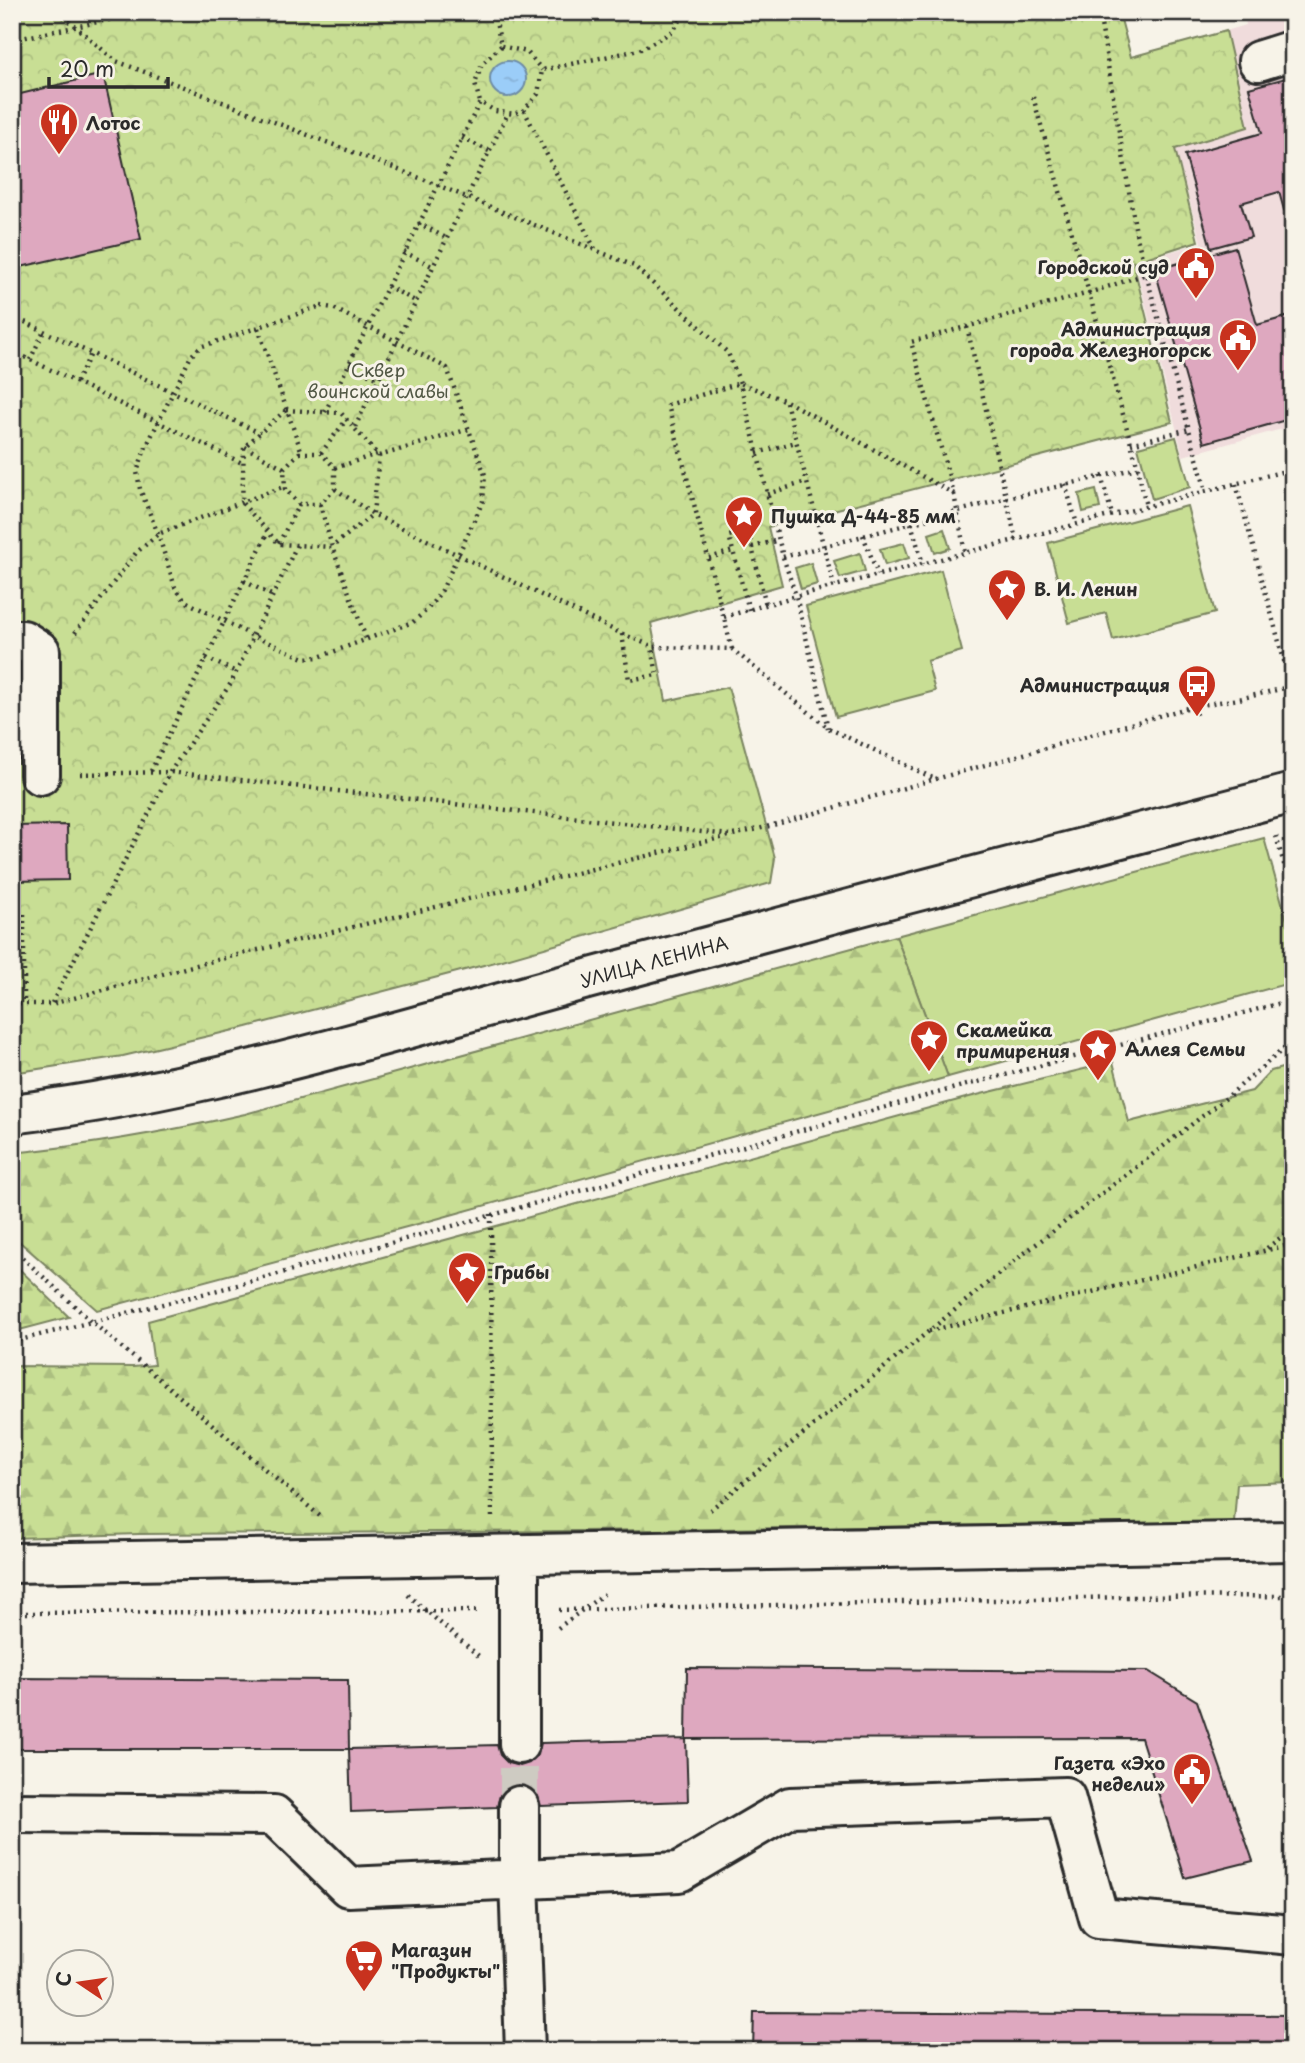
<svg xmlns="http://www.w3.org/2000/svg" width="1305" height="2063" font-family="'Playpen Sans',sans-serif">
<style>
.built{fill:#f0dcdc}
.green{fill:#c8de94;stroke:#7a8460;stroke-width:2}
.forest{fill:url(#forest-firs);stroke:#7a8460;stroke-width:2}
.park{fill:url(#park-crowns);stroke:#7a8460;stroke-width:2}
.water{fill:url(#water-ripples);stroke:#6e8ca6;stroke-width:2}
.building{fill:#dea8bf;stroke:#2b2b2b;stroke-width:2}
.lines{fill:none;stroke-linecap:round;stroke-linejoin:round}
.minor-tunnel{stroke:#cecbc2;stroke-width:38;stroke-dasharray:38 19;stroke-linecap:butt}
.minor-casing{stroke:#2b2b2b;stroke-width:44}
.major-casing{stroke:#2b2b2b;stroke-width:44}
.path{stroke:#2b2b2b;stroke-width:4.5;stroke-dasharray:2 5;stroke-linecap:butt}
.minor{stroke:#f7f3e8;stroke-width:38}
.major{stroke:#f7f3e8;stroke-width:38}
.labels{text-anchor:middle;dominant-baseline:central;stroke-width:6;stroke-linejoin:round;paint-order:stroke}
.poi-label{font-size:18px;font-weight:bold;fill:#2b2b2b;stroke:#f7f3e8;text-anchor:start}
.park-label{font-size:18px;fill:#525845;stroke:#f7f3e8}
.street-label{font-size:18px;fill:#2b2b2b;stroke:#f7f3e8}
</style>
<defs>
<pattern id="forest-firs" width="22" height="20" patternUnits="userSpaceOnUse" patternTransform="scale(1.75)"><rect width="22" height="20" fill="#c8de94"/><path d="M5 1l3.5 6h-7zM16 11l3.5 6h-7z" fill="#acbf80"/></pattern>
<pattern id="park-crowns" width="20" height="18" patternUnits="userSpaceOnUse" patternTransform="scale(1.75)"><rect width="20" height="18" fill="#c8de94"/><path d="M2 6a3 3 0 1 1 6 0M12 15a3 3 0 1 1 6 0" fill="none" stroke="#acbf80"/></pattern>
<pattern id="water-ripples" width="26" height="14" patternUnits="userSpaceOnUse" patternTransform="scale(1.75)"><rect width="26" height="14" fill="#9bcdf8"/><path d="M2 4q2-2 4 0t4 0M15 11q2-2 4 0t4 0" fill="none" stroke="#86b0d5"/></pattern>
</defs>
<rect width="100%" height="100%" fill="#f7f3e8"/>
<filter id="ink" filterUnits="userSpaceOnUse"><feTurbulence type="fractalNoise" baseFrequency=".0143" numOctaves="2"/><feDisplacementMap in="SourceGraphic" scale="14" xChannelSelector="R" yChannelSelector="G"/><feConvolveMatrix kernelMatrix="1 2 1 2 8 2 1 2 1" color-interpolation-filters="sRGB"/></filter>
<g filter="url(#ink)">
<!-- built -->
<path class="built" d="M 1243,12 L 1293,12 L 1293,426 L 1183,456 L 1135,262 L 1201,243 L 1175,148 L 1248,127 L 1226,31 L 1246,25 Z"/>
<!-- green -->
<path class="green" d="M 1176,437 L 1190,487 L 1152,499 L 1138,447 Z
M 1096,490 L 1100,508 L 1083,512 L 1079,494 Z
M 1187,506 L 1215,613 L 1113,640 L 1106,613 L 1069,623 L 1048,543 Z
M 944,529 L 950,548 L 935,553 L 929,534 Z
M 904,543 L 909,558 L 885,565 L 880,549 Z
M 860,553 L 865,571 L 840,578 L 834,561 Z
M 811,563 L 817,584 L 801,589 L 795,568 Z
M 941,570 L 962,651 L 927,661 L 935,691 L 836,717 L 806,606 Z
M 1264,838 L 1293,942 L 1293,982 L 948,1077 L 896,936 Z"/>
<!-- forest -->
<path class="forest" d="M 896,936 L 948,1077 L 429,1221 L 97,1310 L 12,1235 L 12,1153 C 93,1145 166,1132 245,1114 Z
M 1113,1062 L 1129,1122 L 1252,1091 L 1271,1071 L 1293,1065 L 1293,1482 L 1237,1484 L 1234,1522 L 581,1531 L 139,1534 L 12,1538 L 12,1366 L 133,1367 L 154,1365 L 148,1321 L 973,1096 Z
M 12,1262 L 69,1317 L 12,1332 Z"/>
<!-- park -->
<path class="park" d="M 12,12 L 1119,12 L 1131,57 L 1226,31 L 1248,127 L 1175,149 L 1198,241 L 1133,262 L 1172,422 L 768,527 L 782,585 L 651,623 L 666,701 L 728,687 L 775,858 L 771,883 L 499,961 L 247,1027 L 123,1056 L 12,1073 Z"/>
<!-- water -->
<path class="water" d="M490 79a18 18 0 1 1 36 0a18 18 0 1 1-36 0Z"/>
<!-- building -->
<path class="building" d="M 103,74 L 141,239 L 12,269 L 12,96 Z
M 1293,76 L 1293,208 L 1284,210 L 1279,192 L 1241,203 L 1251,237 L 1211,248 L 1185,155 L 1262,133 L 1249,88 Z
M 1235,247 L 1257,325 L 1293,315 L 1293,418 L 1204,443 L 1155,270 Z
M 67,825 L 68,880 L 12,881 L 12,826 Z
M 687,1668 L 1148,1671 L 1197,1701 L 1253,1861 L 1185,1878 L 1141,1738 L 686,1739 Z
M 12,1678 L 348,1680 L 349,1749 L 12,1749 Z
M 686,1739 L 688,1801 L 541,1806 L 538,1796 L 530,1787 L 518,1784 L 509,1787 L 500,1795 L 497,1807 L 351,1812 L 349,1749 L 497,1745 L 500,1755 L 508,1763 L 520,1766 L 529,1763 L 538,1755 L 541,1743 Z
M 754,2012 L 1293,2015 L 1293,2051 L 753,2051 Z"/>
<g class="lines">
<!-- minor-tunnel -->
<path class="minor-tunnel" d="M 519,1806 L 519,1744"/>
<defs>
<path id="minor" d="M 1258,61 L 1293,50
M 12,640 L 23,640 L 40,651 L 40,775
M 12,1563 L 1293,1541
M 519,1744 L 519,1554
M 519,1806 L 519,1879 L 525,2051
M 12,1813 L 274,1815 L 348,1887 L 679,1872 L 790,1807 L 1065,1797 L 1099,1918 L 1293,1935"/>
<path id="major" d="M 12,1114 C 208,1090 397,1031 587,979 C 822,915 1057,855 1293,793"/>
</defs>
<!-- minor casing -->
<use href="#minor" class="minor-casing"/>
<!-- major casing -->
<use href="#major" class="major-casing"/>
<!-- path -->
<path class="path" d="M 58,12 L 116,61 L 430,182 L 634,266 L 728,353 L 740,383 L 783,557 L 796,596 L 828,728
M 494,12 L 501,46 L 527,52 L 542,70
M 1099,12 L 1136,233 L 1146,274
M 12,40 L 146,12
M 501,46 L 482,64 L 475,84 L 480,102 L 495,111 L 514,114 L 524,110 L 538,94 L 542,70 L 639,50 L 673,31 L 686,12
M 1033,97 L 1089,293 L 1146,274 L 1206,491
M 524,110 L 595,249
M 462,138 L 489,151
M 418,223 L 448,239
M 404,252 L 434,267
M 387,286 L 417,302
M 321,306 L 333,308 L 447,368 L 485,475 L 483,501 L 442,590 L 428,609 L 413,622 L 319,657 L 304,658 L 253,636 L 185,601 L 175,587 L 158,534 L 140,489 L 137,472 L 145,449 L 191,356 L 200,347 Z
M 12,316 L 260,433
M 967,327 L 1016,540
M 258,328 L 302,453
M 12,351 L 244,464
M 30,360 L 44,331
M 349,364 L 379,379
M 76,382 L 91,354
M 786,402 L 834,586
M 286,410 L 341,413 L 379,456 L 373,514 L 332,547 L 279,544 L 242,503 L 244,447 Z
M 325,412 L 480,102
M 355,427 L 508,113
M 1131,444 L 1189,429
M 245,447 L 284,468
M 299,453 L 321,453 L 335,468 L 335,489 L 320,504 L 299,504 L 285,489 L 284,468 Z
M 321,453 L 347,419
M 757,453 L 796,442
M 379,456 L 469,429
M 335,468 L 377,454
M 1101,476 L 1112,515
M 1065,484 L 1077,524
M 1236,484 L 1291,686
M 335,489 L 373,514 L 618,632 L 654,647 L 732,649 L 828,728 L 935,779
M 767,494 L 806,482
M 954,494 L 965,553
M 320,504 L 332,547 L 367,641
M 911,523 L 923,564
M 863,535 L 878,575
M 279,543 L 299,504
M 752,547 L 779,540
M 783,557 L 1008,498 L 1138,468
M 709,558 L 733,551
M 244,581 L 273,596
M 749,610 L 729,536 L 748,531 L 766,605
M 724,617 L 796,596 L 1293,469
M 75,633 L 136,553 L 158,534 L 285,486
M 622,634 L 629,680 L 657,675 L 652,647
M 732,649 L 668,405 L 740,383 L 786,401 L 954,494 L 911,342 L 1089,293 L 1138,468 L 1146,507
M 206,658 L 236,672
M 1194,706 L 1197,718
M 151,771 L 268,532
M 80,774 L 170,772 L 729,835
M 1276,836 L 1293,896
M 12,912 L 24,912 L 24,1004
M 52,1003 L 170,772 L 231,683 L 297,545
M 12,1004 L 52,1004 L 192,966 L 766,827 L 1194,706 L 1239,699 L 1293,686
M 491,1214 L 492,1518
M 12,1248 L 92,1322 L 321,1517
M 1267,1248 L 1293,1228
M 929,1331 L 1293,1244
M 12,1342 L 234,1286 L 959,1087 L 1293,1000
M 710,1510 L 1022,1255 L 1226,1098 L 1288,1045 L 1293,1038
M 408,1595 L 481,1658
M 559,1610 L 1125,1597 L 1293,1596
M 12,1613 L 480,1611
M 558,1628 L 604,1594"/>
<!-- minor -->
<use href="#minor" class="minor"/>
<!-- major -->
<use href="#major" class="major"/>
</g>
</g>
<!-- icons -->
<defs>
<symbol id="restaurant-pin" viewBox="-11 -11 22 30"><path d="M0 17L-7.5 6A9.5 9.5 0 1 1 7.5 6Z" fill="#c8321e" stroke="#f7f3e8"/><path d="M-5-6h1v4h1v-4h1v4h1v-4h1v5L-1.5 .5V6h-2V.5L-5-1ZM5-6V6H3V1.5H1.5Q1.5-4 5-6Z" fill="#fff"/></symbol>
<symbol id="civic-pin" viewBox="-11 -11 22 30"><path d="M0 17L-7.5 6A9.5 9.5 0 1 1 7.5 6Z" fill="#c8321e" stroke="#f7f3e8"/><path d="M-.6-6.5H3V-4.5H.6V-3L4-1V1h2V6H-6V1h2V-1L-.6-3ZM-1.2 2.5V6h2.4V2.5Z" fill="#fff"/></symbol>
<symbol id="sight-pin" viewBox="-11 -11 22 30"><path d="M0 17L-7.5 6A9.5 9.5 0 1 1 7.5 6Z" fill="#c8321e" stroke="#f7f3e8"/><path d="M0-6L1.8-2.2L6-1.7L2.9 1.2L3.7 5.4L0 3.3L-3.7 5.4L-2.9 1.2L-6-1.7L-1.8-2.2Z" fill="#fff"/></symbol>
<symbol id="bus-pin" viewBox="-11 -11 22 30"><path d="M0 17L-7.5 6A9.5 9.5 0 1 1 7.5 6Z" fill="#c8321e" stroke="#f7f3e8"/><path d="M-5-6H5V4H4V6H2V4H-2V6H-4V4H-5ZM-3.5-4V0h7V-4ZM-3.5 1.2v1.5H-2V1.2ZM2 1.2v1.5H3.5V1.2Z" fill="#fff"/></symbol>
<symbol id="supermarket-pin" viewBox="-11 -11 22 30"><path d="M0 17L-7.5 6A9.5 9.5 0 1 1 7.5 6Z" fill="#c8321e" stroke="#f7f3e8"/><path d="M-6-5.5h2.5l.6 2H6L4.5 2H-2.5L-4.4-4H-6ZM-1.5 3.2a1.3 1.3 0 1 0 .1 0ZM3 3.2a1.3 1.3 0 1 0 .1 0Z" fill="#fff"/></symbol>
</defs>
<g fill-rule="evenodd">
<use href="#restaurant-pin" x="37" y="100" width="44" height="60"/>
<use href="#civic-pin" x="1174" y="244" width="44" height="60"/>
<use href="#civic-pin" x="1216" y="316" width="44" height="60"/>
<use href="#sight-pin" x="722" y="493" width="44" height="60"/>
<use href="#sight-pin" x="985" y="566" width="44" height="60"/>
<use href="#bus-pin" x="1175" y="662" width="44" height="60"/>
<use href="#sight-pin" x="907" y="1017" width="44" height="60"/>
<use href="#sight-pin" x="1076" y="1026" width="44" height="60"/>
<use href="#sight-pin" x="445" y="1249" width="44" height="60"/>
<use href="#civic-pin" x="1170" y="1750" width="44" height="60"/>
<use href="#supermarket-pin" x="342" y="1937" width="44" height="60"/>
</g>
<g class="labels">
<!-- poi labels -->
<g class="poi-label">
<text x="86" y="122">Лотос</text>
<text x="1169" y="266" text-anchor="end">Городской суд</text>
<text x="1211" y="328" text-anchor="end">Администрация<tspan x="1211" dy="21">города Железногорск</tspan></text>
<text x="771" y="515">Пушка Д-44-85 мм</text>
<text x="1034" y="588">В. И. Ленин</text>
<text x="1170" y="684" text-anchor="end">Администрация</text>
<text x="956" y="1029">Скамейка<tspan x="956" dy="21">примирения</tspan></text>
<text x="1125" y="1048">Аллея Семьи</text>
<text x="494" y="1271">Грибы</text>
<text x="1165" y="1762" text-anchor="end">Газета «Эхо<tspan x="1165" dy="21">недели»</tspan></text>
<text x="391" y="1949">Магазин<tspan x="391" dy="21">"Продукты"</tspan></text>
</g>
<!-- park labels -->
<g class="park-label">
<text x="378" y="369">Сквер<tspan x="378" dy="21">воинской славы</tspan></text>
</g>
<!-- street labels -->
<g class="street-label">
<text transform="translate(654 961) rotate(-15)">УЛИЦА ЛЕНИНА</text>
</g>
</g>
<!-- margin -->
<rect width="1305" height="2063" fill="none" stroke="#f7f3e8" stroke-width="42"/>
<rect x="21" y="21" width="1263" height="2021" fill="none" stroke="#2b2b2b" stroke-width="2.5" filter="url(#ink)"/>
<!-- north arrow -->
<g transform="translate(80 1983) rotate(283)"><circle r="33" fill="#f7f3e8" stroke="#a5a39c" stroke-width="2"/>
<path d="M0-5L12 26L0 18L-12 26Z" fill="#c8321e"/>
<text y="-10" font-size="19" font-weight="bold" text-anchor="middle" fill="#2b2b2b">С</text>
</g>
<!-- scale -->
<path d="M49 77v10h119v-10" fill="none" stroke="#2b2b2b" stroke-width="3.5"/>
<text x="60" y="77" font-size="21" fill="#2b2b2b" stroke="#f7f3e8" stroke-width="5" paint-order="stroke">20 m</text>
</svg>
